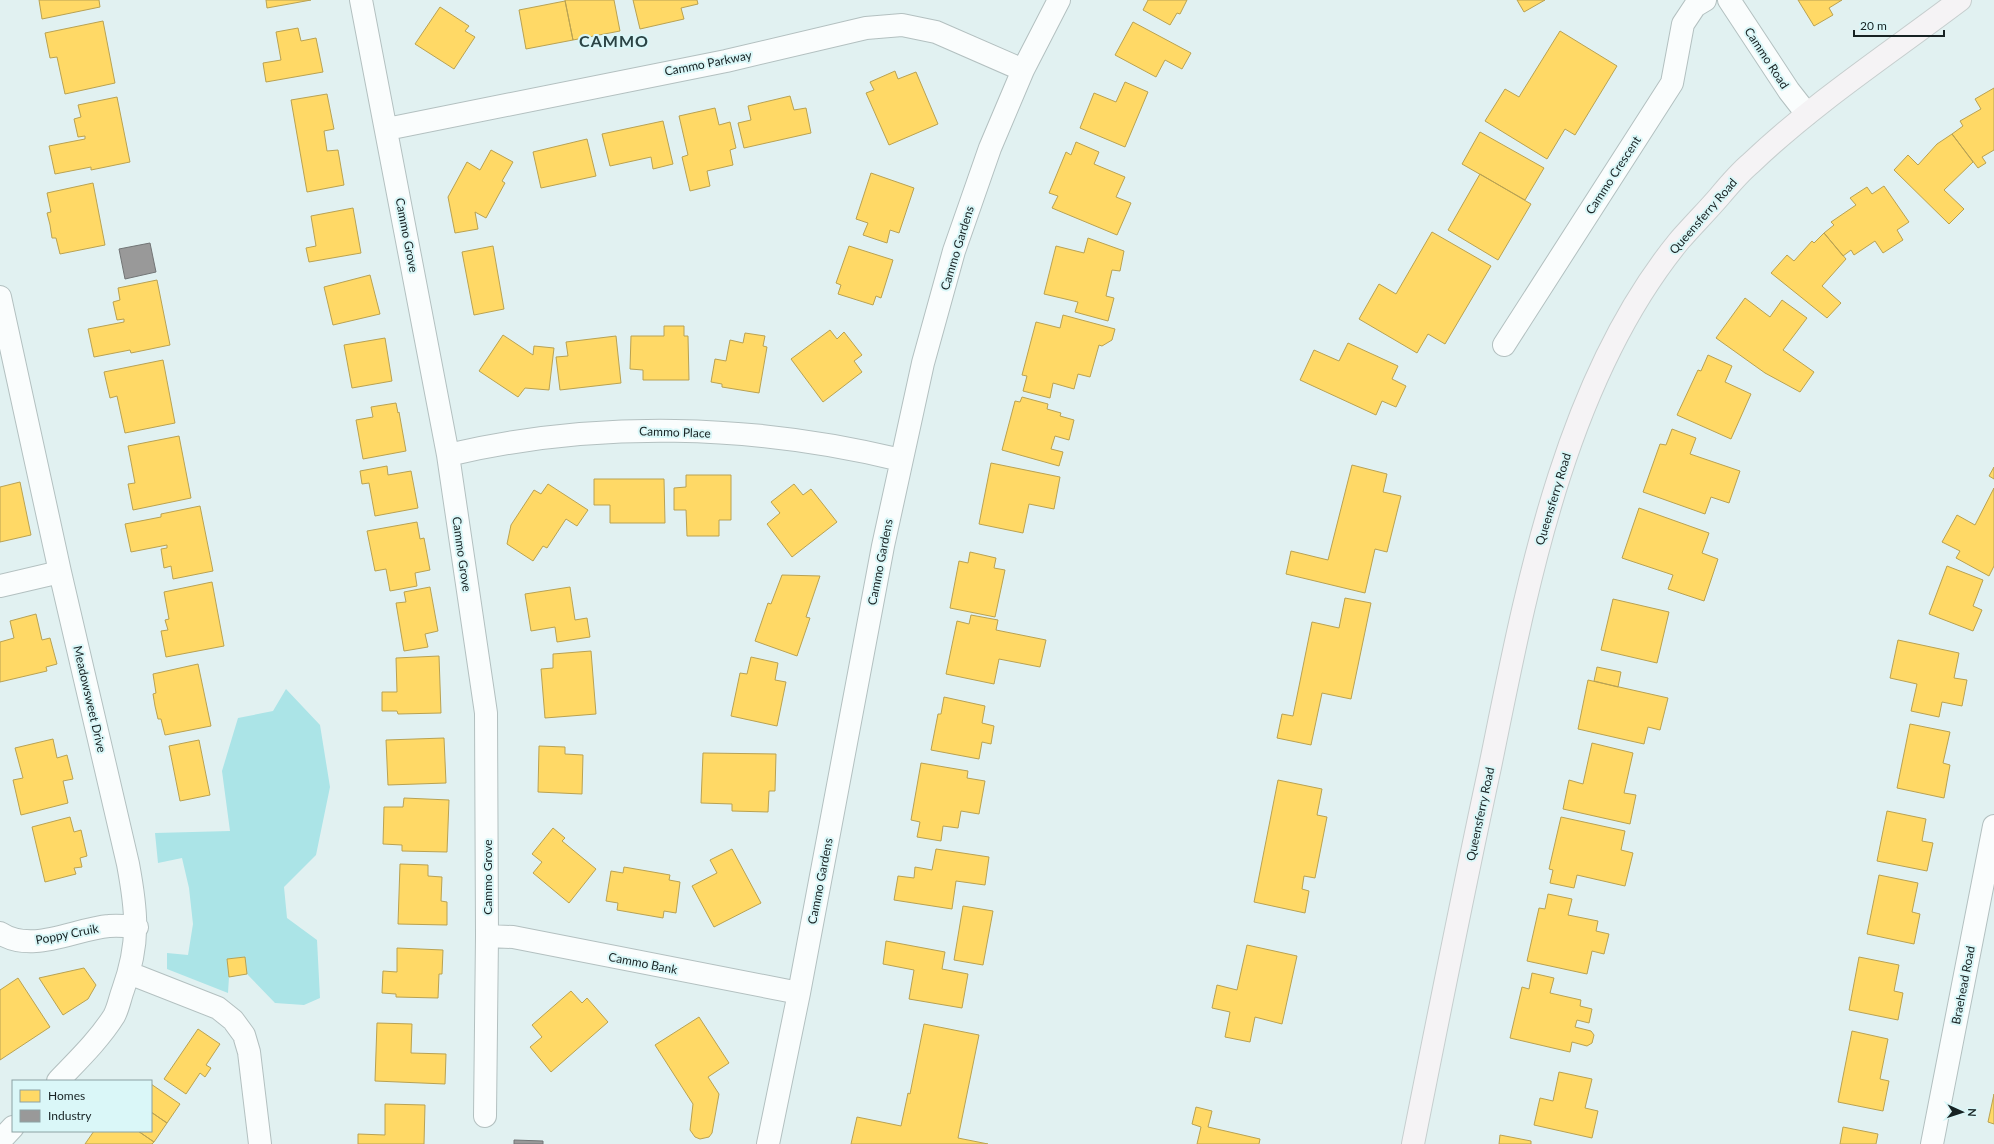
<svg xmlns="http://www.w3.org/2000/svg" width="1994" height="1144" font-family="Lato,sans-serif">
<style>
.green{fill:#abe4e7}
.homes{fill:#ffd966;stroke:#b9a252}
.industry{fill:#999;stroke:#727576}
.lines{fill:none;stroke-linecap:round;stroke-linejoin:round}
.minor-casing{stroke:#b3c0c0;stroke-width:24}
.primary-casing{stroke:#c6cece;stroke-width:24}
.minor{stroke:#fafdfd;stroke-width:22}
.primary{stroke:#f5f3f5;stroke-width:22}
.labels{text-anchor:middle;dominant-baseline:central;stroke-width:4;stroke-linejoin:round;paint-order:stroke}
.street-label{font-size:12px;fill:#172223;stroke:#daf7f8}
.district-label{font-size:16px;font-weight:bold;letter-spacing:1px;fill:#2a4344;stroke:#daf7f8}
</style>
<rect width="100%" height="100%" fill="#e1f1f1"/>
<!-- green -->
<path class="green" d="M 286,689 L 320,725 L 330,787 L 316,855 L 284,887 L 287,918 L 317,940 L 320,998 L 304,1005 L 275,1003 L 247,974 L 245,957 L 227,959 L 229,977 L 228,993 L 167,969 L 167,953 L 188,955 L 193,924 L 189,888 L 182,858 L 158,863 L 155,833 L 230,831 L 222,771 L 238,718 L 273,711 Z"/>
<!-- homes -->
<path class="homes" d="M 39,0 L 99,0 L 100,7 L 42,19 Z
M 266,0 L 311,0 L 267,8 Z
M 614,0 L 620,31 L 573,40 L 565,0 Z
M 633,0 L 697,0 L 698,4 L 681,8 L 684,19 L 640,29 Z
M 1148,0 L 1187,0 L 1180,14 L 1177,13 L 1170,25 L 1143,10 Z
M 1517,0 L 1545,0 L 1524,12 Z
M 1798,0 L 1842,0 L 1829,8 L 1833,15 L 1814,26 Z
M 565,1 L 573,40 L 526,49 L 519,10 Z
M 440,7 L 469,26 L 465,31 L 475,37 L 454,69 L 415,44 Z
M 103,21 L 115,83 L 65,94 L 57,57 L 50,58 L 45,33 Z
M 1133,22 L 1191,53 L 1182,69 L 1165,60 L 1156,77 L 1115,55 Z
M 298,28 L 301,41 L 316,38 L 323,72 L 266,82 L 263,63 L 281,60 L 276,32 Z
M 1560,31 L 1617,66 L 1575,135 L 1565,129 L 1547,159 L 1485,121 L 1505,89 L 1519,97 Z
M 895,71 L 898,79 L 916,72 L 938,124 L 889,145 L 866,93 L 874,90 L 870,82 Z
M 1125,82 L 1148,92 L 1125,147 L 1080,128 L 1094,93 L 1116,102 Z
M 1994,88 L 1994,150 L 1982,157 L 1986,163 L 1978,168 L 1952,134 L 1963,126 L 1960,121 L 1981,109 L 1975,99 Z
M 327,94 L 334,129 L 324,131 L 327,151 L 338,150 L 344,185 L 307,192 L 291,100 Z
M 790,96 L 794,110 L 806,108 L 811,133 L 744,148 L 738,123 L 751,120 L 748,106 Z
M 117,97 L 130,162 L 91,170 L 91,167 L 55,174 L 49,146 L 85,139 L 85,136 L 78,137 L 74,119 L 81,117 L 78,105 Z
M 715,108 L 719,125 L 730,122 L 736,148 L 730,150 L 733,165 L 707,171 L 710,186 L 690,191 L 682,157 L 688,155 L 679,116 Z
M 663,121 L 673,164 L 653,169 L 651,157 L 610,166 L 602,134 Z
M 1480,132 L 1544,168 L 1525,200 L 1462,164 Z
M 1952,134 L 1973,162 L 1944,190 L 1964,209 L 1949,224 L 1894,170 L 1908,155 L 1918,165 L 1937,144 Z
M 587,139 L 596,176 L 541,188 L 533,152 Z
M 1076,142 L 1099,152 L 1094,164 L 1125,177 L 1116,197 L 1131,203 L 1117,235 L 1052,208 L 1058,196 L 1049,193 L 1066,152 L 1071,155 Z
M 491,150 L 513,162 L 502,181 L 505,183 L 486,218 L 475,212 L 478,229 L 455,233 L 448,197 L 467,162 L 480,170 Z
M 871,173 L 914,188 L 899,233 L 890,230 L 887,243 L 863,235 L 868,223 L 856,219 Z
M 1480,174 L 1531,204 L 1498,260 L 1448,230 Z
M 93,183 L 105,245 L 60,254 L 56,238 L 52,238 L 50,225 L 47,213 L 51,212 L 47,193 Z
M 1884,186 L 1909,222 L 1897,230 L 1903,240 L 1883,253 L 1875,241 L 1854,255 L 1851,250 L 1843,256 L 1824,233 L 1834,225 L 1831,222 L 1856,205 L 1850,198 L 1867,187 L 1872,194 Z
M 353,208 L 361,253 L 309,262 L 306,248 L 316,246 L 311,216 Z
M 1432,232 L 1491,266 L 1445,344 L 1428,334 L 1417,353 L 1359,319 L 1379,284 L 1396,294 Z
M 1824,233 L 1846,259 L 1822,286 L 1841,303 L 1827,318 L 1771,273 L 1787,255 L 1794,261 L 1812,241 L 1814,243 Z
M 1088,238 L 1124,251 L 1120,271 L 1112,270 L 1106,296 L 1114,298 L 1108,321 L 1075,312 L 1078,302 L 1044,294 L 1056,246 L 1084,253 Z
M 493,246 L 504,309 L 474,315 L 462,252 Z
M 849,246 L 893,260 L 881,298 L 876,296 L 873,305 L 838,294 L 841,285 L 836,283 Z
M 370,275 L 380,314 L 333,325 L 324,287 Z
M 157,280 L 170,345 L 131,353 L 130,350 L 94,357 L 88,329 L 124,322 L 124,319 L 117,320 L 113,302 L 120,300 L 118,288 Z
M 1745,298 L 1770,317 L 1782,300 L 1807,318 L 1783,350 L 1814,372 L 1800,392 L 1765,373 L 1716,338 Z
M 1063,315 L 1115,329 L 1112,340 L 1102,346 L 1099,345 L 1090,377 L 1078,374 L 1074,389 L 1053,383 L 1050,398 L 1023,391 L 1027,376 L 1022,375 L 1036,322 L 1060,328 Z
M 664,326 L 684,326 L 684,336 L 688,336 L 689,380 L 643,380 L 643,370 L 630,369 L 631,336 L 664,336 Z
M 830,330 L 837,339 L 844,332 L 862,355 L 854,361 L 862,372 L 823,402 L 791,359 Z
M 745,333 L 765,336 L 763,346 L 767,347 L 759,393 L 722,387 L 722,384 L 711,382 L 715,359 L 726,361 L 730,340 L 743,343 Z
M 503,335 L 533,355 L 534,346 L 554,348 L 549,390 L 525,388 L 518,397 L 479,371 Z
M 616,336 L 621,383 L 560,390 L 556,357 L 568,356 L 566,342 Z
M 385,338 L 392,381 L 352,388 L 344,345 Z
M 1348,343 L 1398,366 L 1392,379 L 1406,386 L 1396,407 L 1382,401 L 1376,415 L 1300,380 L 1314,350 L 1339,361 Z
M 1708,355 L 1732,366 L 1725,382 L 1751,394 L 1731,439 L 1677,415 L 1698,370 L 1701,371 Z
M 163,360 L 175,423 L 125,433 L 117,396 L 110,398 L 104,372 Z
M 1022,397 L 1048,404 L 1047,409 L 1061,413 L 1060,416 L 1074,420 L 1069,440 L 1055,436 L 1051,449 L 1063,452 L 1059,466 L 1002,450 L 1015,401 L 1020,402 Z
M 396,403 L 398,413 L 399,412 L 406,451 L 363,459 L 356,420 L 373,417 L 371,407 Z
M 1672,429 L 1696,438 L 1690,454 L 1740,471 L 1729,503 L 1711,497 L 1705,514 L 1643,492 L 1660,444 L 1666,445 Z
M 179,436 L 191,498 L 133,510 L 128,484 L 135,483 L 128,446 Z
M 991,463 L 1060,477 L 1054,509 L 1029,504 L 1023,533 L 979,524 Z
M 1352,465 L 1387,474 L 1383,492 L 1401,496 L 1387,552 L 1375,549 L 1365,593 L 1286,574 L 1291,551 L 1328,560 Z
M 387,466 L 388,475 L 411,471 L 418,508 L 375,516 L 369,483 L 362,484 L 360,471 Z
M 1994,467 L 1994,479 L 1989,476 Z
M 686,475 L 731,475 L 731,520 L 719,520 L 719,536 L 687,536 L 686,510 L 674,510 L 674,488 L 686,487 Z
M 594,479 L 664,479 L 665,523 L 610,523 L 610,505 L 594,505 Z
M 20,482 L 31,535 L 0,542 L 0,487 Z
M 548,484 L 588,510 L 577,526 L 566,519 L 547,548 L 543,546 L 533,561 L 507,544 L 511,525 L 534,490 L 541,494 Z
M 794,484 L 803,495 L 811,489 L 837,522 L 792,557 L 767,524 L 780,513 L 771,502 Z
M 1994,488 L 1994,566 L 1989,576 L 1956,558 L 1960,551 L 1942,542 L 1957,515 L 1975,525 Z
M 200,506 L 213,571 L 173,579 L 171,566 L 164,568 L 161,549 L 167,548 L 167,545 L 131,552 L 125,524 L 161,517 L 161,514 Z
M 1639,508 L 1709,533 L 1702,553 L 1718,559 L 1704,601 L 1668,589 L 1673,575 L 1622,558 Z
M 417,522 L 420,539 L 424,538 L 430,570 L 415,573 L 417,586 L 390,591 L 386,569 L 375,571 L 367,531 Z
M 970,552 L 996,558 L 994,568 L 1005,570 L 995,617 L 950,608 L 959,561 L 968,563 Z
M 1947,566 L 1983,580 L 1973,606 L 1982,610 L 1973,631 L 1929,614 Z
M 782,575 L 820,576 L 806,617 L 810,618 L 797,656 L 755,641 L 768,603 L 771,604 Z
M 212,582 L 224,646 L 166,657 L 161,631 L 168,630 L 165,620 L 169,619 L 164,592 Z
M 430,587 L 438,631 L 425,634 L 428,647 L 404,651 L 396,603 L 406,602 L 404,592 Z
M 570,587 L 575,620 L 587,618 L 590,637 L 557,642 L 555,627 L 531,631 L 525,594 Z
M 1345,598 L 1371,603 L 1351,699 L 1322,693 L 1311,745 L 1277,738 L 1282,714 L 1293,716 L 1312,622 L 1339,628 Z
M 1613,599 L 1669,612 L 1657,663 L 1601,650 Z
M 36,614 L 42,640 L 50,638 L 57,664 L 46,667 L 47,671 L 0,682 L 0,642 L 14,638 L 10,621 Z
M 971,615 L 998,620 L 996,630 L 1046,640 L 1040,667 L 999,659 L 994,684 L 946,674 L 957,621 L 969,624 Z
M 1898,640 L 1959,653 L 1954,678 L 1967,680 L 1962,706 L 1942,702 L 1939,717 L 1911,711 L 1917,684 L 1890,678 Z
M 591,651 L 596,714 L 545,718 L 541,669 L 553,668 L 553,654 Z
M 439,656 L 441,713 L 398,714 L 397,711 L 382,711 L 382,692 L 397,692 L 396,658 Z
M 751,657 L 778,663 L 775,680 L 786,682 L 777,726 L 731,716 L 740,673 L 747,674 Z
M 198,664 L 211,726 L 165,735 L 161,719 L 158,719 L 155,706 L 153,694 L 156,693 L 153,674 Z
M 1597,667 L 1621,672 L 1618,687 L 1594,681 Z
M 1588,680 L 1668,698 L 1660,730 L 1648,727 L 1644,744 L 1578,729 Z
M 944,697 L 985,706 L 982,723 L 994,726 L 991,744 L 982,742 L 979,759 L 931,750 L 938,714 L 941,714 Z
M 1910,724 L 1950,732 L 1943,763 L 1950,765 L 1944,798 L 1897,788 Z
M 444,738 L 446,783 L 388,785 L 386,740 Z
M 53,739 L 57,758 L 67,755 L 73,779 L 63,781 L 68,803 L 21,815 L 13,780 L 23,778 L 15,748 Z
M 199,740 L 210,795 L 180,801 L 169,746 Z
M 1592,743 L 1633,753 L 1624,793 L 1636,795 L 1630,824 L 1563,809 L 1569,780 L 1583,784 Z
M 539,746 L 565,747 L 565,754 L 583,755 L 582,794 L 538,792 Z
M 703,753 L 776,754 L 775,791 L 769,791 L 768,812 L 732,811 L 732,804 L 701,803 Z
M 921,763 L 968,771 L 967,778 L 985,781 L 979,814 L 961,811 L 958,828 L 943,826 L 941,841 L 917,837 L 920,822 L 911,820 Z
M 1278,780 L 1322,789 L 1317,815 L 1327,817 L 1315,878 L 1304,876 L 1302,889 L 1309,891 L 1305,913 L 1254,902 Z
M 404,798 L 449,800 L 447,852 L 402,851 L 402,845 L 383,844 L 384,807 L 403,807 Z
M 1887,811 L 1926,819 L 1922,841 L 1933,843 L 1927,871 L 1877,861 Z
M 70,817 L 74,832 L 81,830 L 87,856 L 80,858 L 82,867 L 74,868 L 76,874 L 45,882 L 32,827 Z
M 1561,817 L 1625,831 L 1621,850 L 1633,853 L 1625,886 L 1577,875 L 1574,888 L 1550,883 L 1553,870 L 1549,869 Z
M 553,828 L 565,838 L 562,841 L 596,869 L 569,903 L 533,873 L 542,862 L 532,854 Z
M 732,849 L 761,903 L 714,927 L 692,886 L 717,873 L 710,860 Z
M 936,849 L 989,857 L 985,885 L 956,881 L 952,909 L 894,900 L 898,876 L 914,878 L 915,867 L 932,870 Z
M 400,864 L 428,865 L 428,876 L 442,877 L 441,901 L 447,902 L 447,925 L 398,924 Z
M 624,867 L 670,875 L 669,880 L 680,882 L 676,913 L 664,911 L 663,918 L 617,910 L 618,903 L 606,901 L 611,871 L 623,873 Z
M 1879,875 L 1918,883 L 1912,912 L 1920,914 L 1914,944 L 1867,934 Z
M 1548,894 L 1572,899 L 1568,915 L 1598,921 L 1596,931 L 1609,934 L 1604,954 L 1592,951 L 1587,974 L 1527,961 L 1539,908 L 1545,909 Z
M 963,906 L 993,911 L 983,965 L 954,960 Z
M 886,941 L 945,952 L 942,969 L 968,974 L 962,1008 L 909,999 L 914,970 L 883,964 Z
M 1247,945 L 1297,956 L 1282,1024 L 1255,1017 L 1250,1042 L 1225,1037 L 1230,1012 L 1212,1008 L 1217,985 L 1237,990 Z
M 397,948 L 443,950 L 442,974 L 439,974 L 438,998 L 396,997 L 396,994 L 382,993 L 383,971 L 397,972 Z
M 245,957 L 247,974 L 229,977 L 227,959 Z
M 1859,957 L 1899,965 L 1894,991 L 1903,993 L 1898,1020 L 1849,1010 Z
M 84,968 L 96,985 L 88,999 L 63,1015 L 39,978 Z
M 1532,973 L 1554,978 L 1550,993 L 1581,1000 L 1580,1006 L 1592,1009 L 1589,1023 L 1577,1020 L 1575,1027 L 1591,1031 L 1594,1035 L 1592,1043 L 1587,1046 L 1572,1042 L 1570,1052 L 1510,1038 L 1522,987 L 1529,989 Z
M 18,978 L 50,1027 L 0,1060 L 0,990 Z
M 571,991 L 582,1003 L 587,998 L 608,1022 L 551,1072 L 530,1047 L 542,1037 L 532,1025 Z
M 699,1017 L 729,1063 L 708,1077 L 719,1094 L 712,1133 L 709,1137 L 700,1139 L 695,1137 L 690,1130 L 693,1104 L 655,1045 Z
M 377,1023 L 412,1024 L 411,1053 L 446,1054 L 445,1084 L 375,1081 Z
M 924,1024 L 979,1035 L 958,1138 L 988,1144 L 851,1144 L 857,1117 L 901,1126 L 908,1093 L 910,1094 Z
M 198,1029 L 220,1044 L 206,1065 L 211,1068 L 205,1077 L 200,1073 L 186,1094 L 164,1079 Z
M 1852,1031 L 1888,1039 L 1880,1079 L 1889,1081 L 1883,1111 L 1838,1102 Z
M 1559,1072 L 1592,1079 L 1585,1108 L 1598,1111 L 1592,1138 L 1534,1125 L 1540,1098 L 1553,1101 Z
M 151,1084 L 180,1104 L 167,1123 L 151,1112 Z
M 1994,1094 L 1994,1124 L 1988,1122 Z
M 385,1104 L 425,1105 L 424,1144 L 358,1144 L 358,1134 L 385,1135 Z
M 1196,1107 L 1212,1111 L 1208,1127 L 1260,1139 L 1259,1144 L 1197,1144 L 1201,1127 L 1192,1124 Z
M 151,1112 L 167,1123 L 154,1142 L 138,1131 L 151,1131 Z
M 1843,1127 L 1878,1134 L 1876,1144 L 1840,1144 Z
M 94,1131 L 138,1131 L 154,1142 L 152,1144 L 85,1144 Z
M 1500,1135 L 1531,1141 L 1531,1144 L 1499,1144 Z"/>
<!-- industry -->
<path class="industry" d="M 150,243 L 156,272 L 125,279 L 119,249 Z
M 514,1140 L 543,1141 L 543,1144 L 514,1144 Z"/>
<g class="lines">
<defs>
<path id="minor" d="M 361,0 L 448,455 L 486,713 L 487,936 L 485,1116
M 1729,0 L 1789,91 L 1807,114
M 387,129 L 726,61 L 866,28 L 902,25 L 936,32 L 1023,70
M 0,297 L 60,572 L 128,864 C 137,912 140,943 123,990 C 120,998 118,1009 114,1016 C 99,1040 77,1061 58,1081
M 1504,345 L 1672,83 L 1683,24 L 1695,6 L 1705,0
M 448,455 C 596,420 754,424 901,460
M 0,586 L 60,572
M 0,933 C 32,954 74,929 109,926 C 118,925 127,926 137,927
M 487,936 L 513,937 L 799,993
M 129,973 L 218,1008 L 233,1020 L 244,1035 L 249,1052 L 260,1144
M 0,1141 L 13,1127
M 768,1144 L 799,993 L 883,546 L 923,363 L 954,251 L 990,148 L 1023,70 L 1059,0
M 1932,1144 L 1994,826"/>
<path id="primary" d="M 1413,1144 C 1438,1018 1463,892 1490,767 C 1526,591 1563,383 1679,241 C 1692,226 1706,212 1719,197 C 1729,185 1739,173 1751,163 C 1815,102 1890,53 1960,0"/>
</defs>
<!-- minor casing -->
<use href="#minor" class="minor-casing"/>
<!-- primary casing -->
<use href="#primary" class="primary-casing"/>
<!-- minor -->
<use href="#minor" class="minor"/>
<!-- primary -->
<use href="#primary" class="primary"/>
</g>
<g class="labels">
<!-- street labels -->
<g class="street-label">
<text transform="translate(1767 58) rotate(57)">Cammo Road</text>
<text transform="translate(708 63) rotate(-11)">Cammo Parkway</text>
<text transform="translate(1613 175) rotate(-57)">Cammo Crescent</text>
<text transform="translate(1703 216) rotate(-49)">Queensferry Road</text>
<text transform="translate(407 235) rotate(79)">Cammo Grove</text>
<text transform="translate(957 248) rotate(-73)">Cammo Gardens</text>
<text transform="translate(675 432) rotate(2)">Cammo Place</text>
<text transform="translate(1553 499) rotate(-73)">Queensferry Road</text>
<text transform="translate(462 554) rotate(82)">Cammo Grove</text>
<text transform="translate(880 562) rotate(-79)">Cammo Gardens</text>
<text transform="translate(90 699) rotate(77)">Meadowsweet Drive</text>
<text transform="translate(1480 814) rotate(-78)">Queensferry Road</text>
<text transform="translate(487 877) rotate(-90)">Cammo Grove</text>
<text transform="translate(820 881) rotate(-79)">Cammo Gardens</text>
<text transform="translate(67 934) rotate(-11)">Poppy Cruik</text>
<text transform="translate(643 963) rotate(11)">Cammo Bank</text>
<text transform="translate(1963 985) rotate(-79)">Braehead Road</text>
</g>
<!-- district labels -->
<g class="district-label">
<text x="614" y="40">CAMMO</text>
</g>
</g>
<!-- legend -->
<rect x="12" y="1080" width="140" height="52" fill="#daf7f8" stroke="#8ca2a3"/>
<rect x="20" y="1090" width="20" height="12" fill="#ffd966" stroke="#8ca2a3"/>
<text x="48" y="1100" font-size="12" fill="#172223">Homes</text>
<rect x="20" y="1110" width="20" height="12" fill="#999999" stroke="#8ca2a3"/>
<text x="48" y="1120" font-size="12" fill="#172223">Industry</text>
<!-- north arrow -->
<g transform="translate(1962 1112) rotate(93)" stroke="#daf7f8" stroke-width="3" paint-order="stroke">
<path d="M0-3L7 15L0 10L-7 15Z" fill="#172223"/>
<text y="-6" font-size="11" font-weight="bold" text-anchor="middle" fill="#172223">N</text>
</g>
<!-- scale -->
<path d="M1854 30v6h90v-6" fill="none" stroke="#172223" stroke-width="2"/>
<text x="1860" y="30" font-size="12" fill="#172223" stroke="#daf7f8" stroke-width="3" paint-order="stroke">20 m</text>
</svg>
